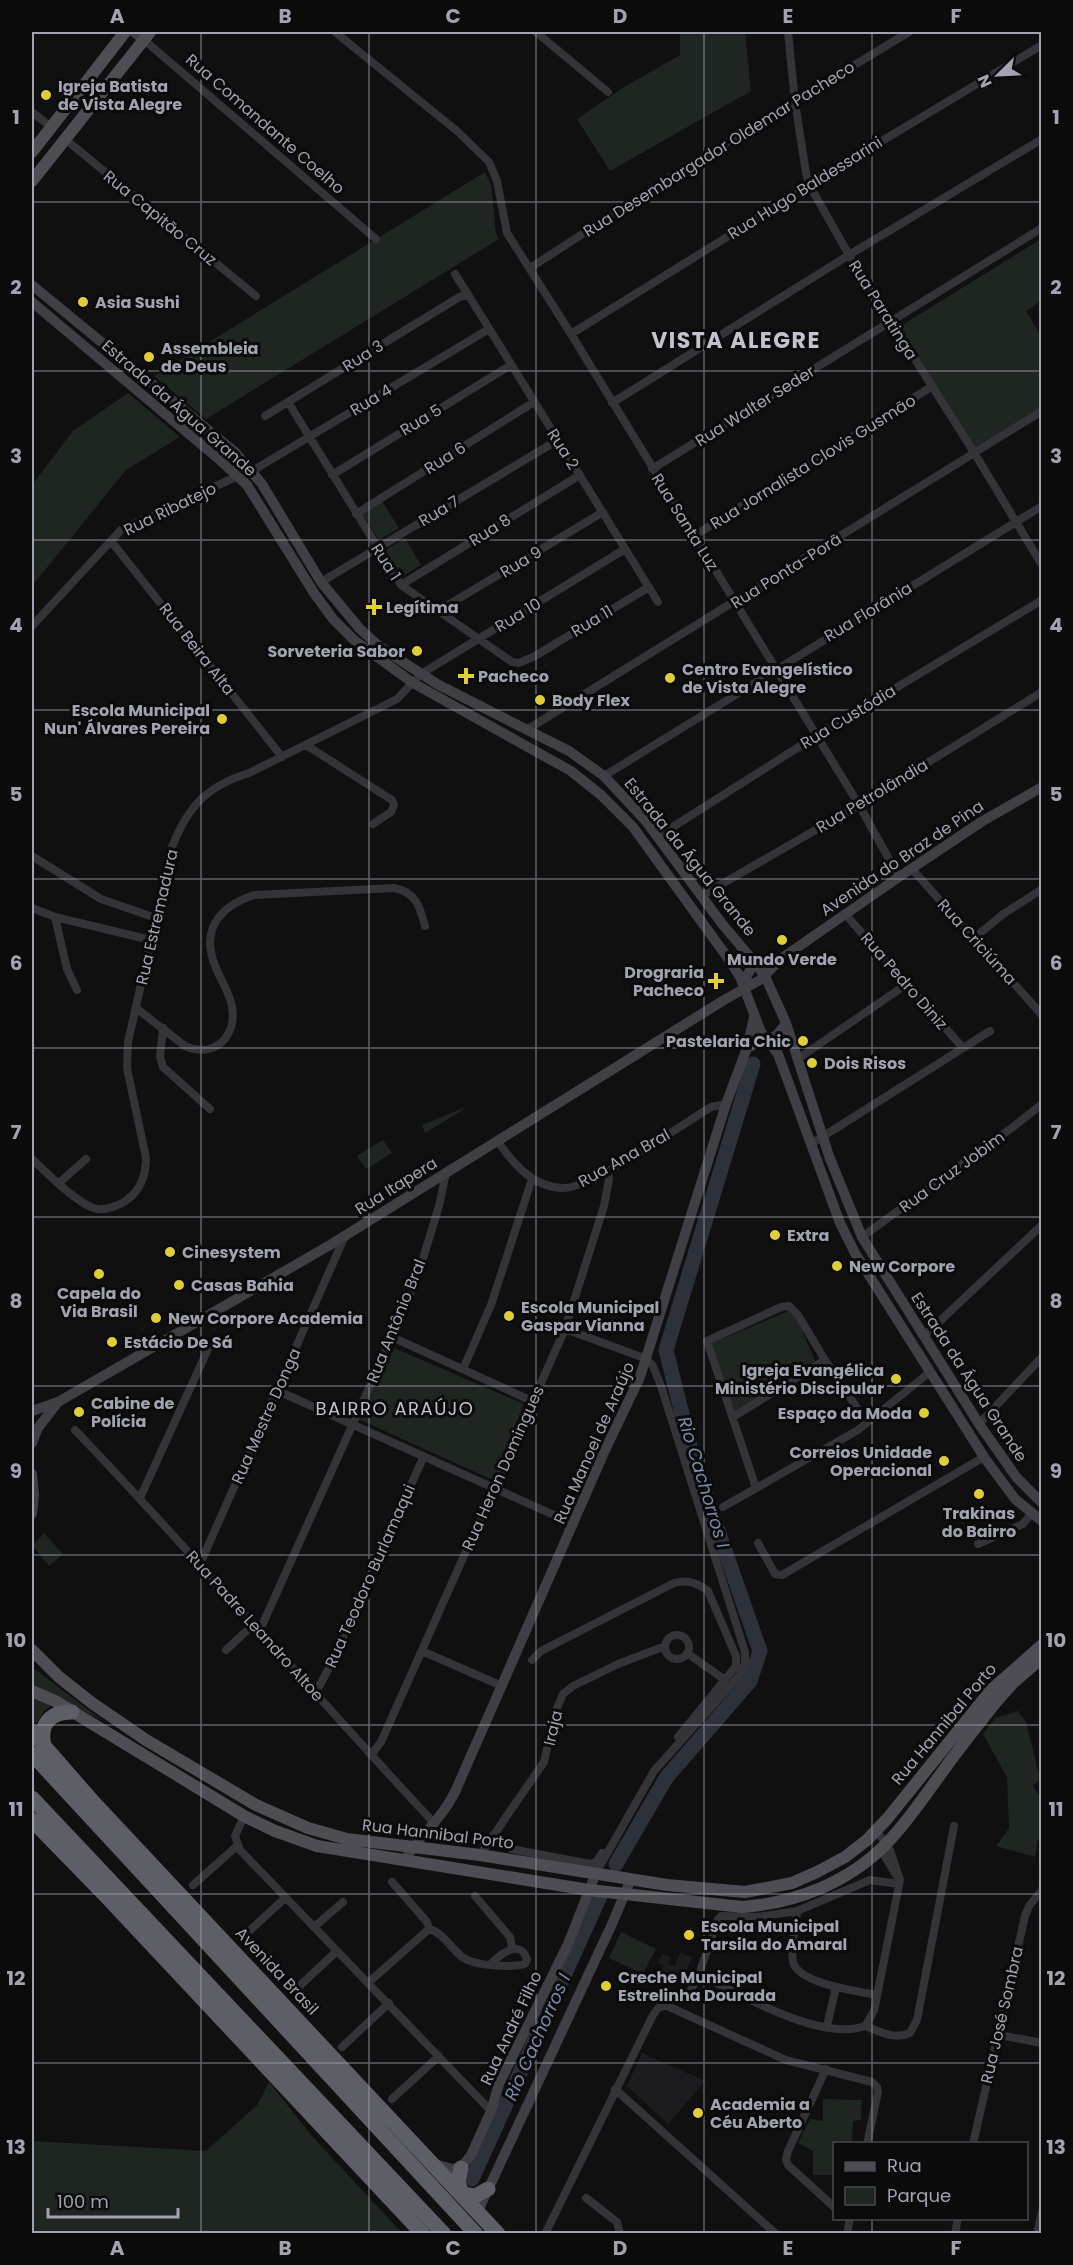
<svg xmlns="http://www.w3.org/2000/svg" width="1073" height="2265" font-family="Poppins,sans-serif">
<style>
.built{fill:#1c1c1e}
.green{fill:#1f2521}
.lines{fill:none;stroke-linecap:round;stroke-linejoin:round}
.river{stroke:#2d313a;stroke-width:15}
.street{stroke:#333338;stroke-width:8}
.secondary{stroke:#3f3f45;stroke-width:10}
.primary{stroke:#4e4d54;stroke-width:12}
.highway{stroke:#5e5e66;stroke-width:15}
.grid{fill:none;stroke:#a2a3b1;stroke-width:1.5;stroke-opacity:0.55}
.poi-dot{fill:#e0ce39;stroke:#0b0b0c;stroke-width:2}
.labels{text-anchor:middle;dominant-baseline:central;stroke-width:6;stroke-linejoin:round;paint-order:stroke}
.poi-label{font-size:16px;font-weight:bold;fill:#a2a3b1;stroke:#0b0b0c;text-anchor:start}
.street-label{font-size:16px;fill:#a2a3b1;stroke:#0b0b0c}
.neighbourhood-label{font-size:18px;letter-spacing:1.5px;fill:#c3c3cd;stroke:#0b0b0c}
.water-label{font-size:18px;font-style:italic;fill:#7b89a9;stroke:#0b0b0c}
.district-label{font-size:22px;font-weight:bold;letter-spacing:1.5px;fill:#c3c3cd;stroke:#0b0b0c}
.neatline{fill:none;stroke:#a2a3b1;stroke-width:2}
.grid-label{font-size:20px;text-anchor:middle;font-weight:bold;fill:#a2a3b1}
</style>
<rect width="100%" height="100%" fill="#101011"/>
<!-- built -->
<path class="built" d="M 680,1953 L 692,1957 L 686,1972 L 691,1974 L 687,1985 L 660,1974 L 664,1966 L 658,1963 L 662,1954 L 671,1957 L 668,1964 L 675,1966 Z
M 642,2053 L 705,2081 L 668,2124 L 627,2086 Z"/>
<!-- green -->
<path class="green" d="M 680,32 L 745,32 L 751,91 L 610,171 L 577,119 L 624,87 L 680,55 Z
M 485,172 L 491,185 L 496,233 L 499,239 L 206,419 L 154,376 Z
M 1041,239 L 1041,301 L 1026,311 L 1041,336 L 1041,409 L 975,450 L 896,329 Z
M 128,393 L 180,437 L 126,470 L 32,586 L 32,485 L 73,431 Z
M 382,501 L 399,528 L 379,540 L 362,514 Z
M 405,538 L 421,565 L 401,577 L 385,550 Z
M 463,1108 L 463,1110 L 425,1133 L 422,1125 Z
M 383,1140 L 392,1153 L 366,1169 L 357,1156 Z
M 793,1309 L 815,1361 L 734,1412 L 710,1344 Z
M 394,1348 L 524,1404 L 493,1480 L 358,1419 Z
M 44,1533 L 63,1554 L 49,1566 L 32,1545 Z
M 32,1667 L 103,1721 L 50,1694 L 32,1687 Z
M 32,1697 L 54,1704 L 44,1711 L 35,1726 L 32,1722 Z
M 1018,1711 L 1026,1722 L 1040,1779 L 1033,1786 L 1041,1798 L 1041,1839 L 1038,1839 L 1035,1857 L 996,1846 L 1009,1828 L 1007,1777 L 983,1734 L 995,1718 Z
M 621,1932 L 656,1949 L 643,1974 L 609,1958 Z
M 269,2082 L 312,2136 L 402,2233 L 32,2233 L 32,2141 L 206,2151 L 257,2105 Z
M 823,2099 L 862,2100 L 861,2120 L 853,2121 L 852,2143 L 834,2144 L 834,2175 L 813,2175 L 813,2151 L 798,2143 L 810,2119 L 823,2121 Z"/>
<g class="lines">
<!-- river -->
<path class="river" d="M 616,1864 L 666,1778 L 750,1681 L 760,1651 L 694,1462 L 666,1350 L 753,1064
M 472,2179 L 601,1894"/>
<!-- street -->
<path class="street" d="M 335,32 L 457,131 L 489,162 L 497,181 L 507,233 L 571,334 L 776,669 L 859,805 L 899,877
M 536,32 L 608,92
M 788,32 L 795,102 L 806,173 L 810,186 L 849,255 L 975,454 L 1042,565
M 143,39 L 376,239
M 32,112 L 51,127
M 65,139 L 256,296
M 530,268 L 686,167 L 909,32
M 455,274 L 469,296
M 571,334 L 862,153 L 1042,45
M 288,402 L 401,585 L 512,662 L 519,663 L 535,656 L 649,587
M 612,403 L 849,255 L 1042,139
M 265,416 L 461,296 L 469,296 L 658,602
M 652,469 L 1042,228
M 252,471 L 489,329
M 332,475 L 511,365
M 356,514 L 534,402
M 694,536 L 931,387
M 111,541 L 282,757
M 321,582 L 558,440
M 401,585 L 580,475
M 438,611 L 603,512
M 32,626 L 121,530 L 238,476
M 528,729 L 1042,411
M 306,745 L 392,800 L 394,805 L 391,812 L 373,824
M 604,776 L 1042,506
M 657,837 L 816,736 L 1042,600
M 32,856 L 101,899 L 156,918
M 912,869 L 1042,1015
M 701,896 L 859,805 L 1042,692
M 32,908 L 55,917 L 151,940
M 845,914 L 963,1048
M 55,917 L 67,969 L 77,990
M 974,938 L 1002,915 L 1042,889
M 136,1008 L 185,1046 C 215,1059 237,1036 232,1007 C 230,993 221,981 216,968 C 200,931 218,907 254,895 L 394,888 C 416,892 420,907 425,926
M 163,1028 L 160,1057 L 163,1067 L 210,1109
M 799,1058 L 907,984
M 498,1142 C 514,1164 532,1187 563,1188 C 589,1190 683,1124 711,1107 L 726,1104
M 811,1144 L 990,1031
M 32,1159 C 45,1171 81,1208 98,1209 C 107,1210 121,1205 128,1199 C 141,1189 146,1174 146,1158 L 127,1068 L 128,1042 L 172,847 C 188,806 207,786 249,773 L 397,699 L 421,674 L 625,549
M 59,1183 L 86,1159
M 862,1237 L 1013,1127 L 1042,1104
M 565,1329 L 647,1359 L 653,1366 L 661,1386 L 745,1652 L 745,1663 L 740,1675 L 654,1771 L 596,1873
M 925,1335 L 1042,1225
M 392,1337 L 532,1401
M 463,1369 L 491,1305 L 532,1179
M 278,1391 L 574,1524
M 733,1417 L 825,1360
M 979,1424 L 1042,1357
M 75,1430 C 198,1558 313,1694 435,1824
M 756,1488 L 707,1341 L 781,1307 L 789,1306 L 798,1315 L 825,1360 L 867,1423
M 140,1498 L 208,1349
M 723,1507 L 858,1430 L 930,1372
M 758,1543 L 775,1574 L 782,1575 L 984,1457
M 978,1544 L 1023,1524 L 1032,1513
M 200,1564 L 345,1236
M 260,1630 L 392,1337 L 418,1275 L 439,1206 L 446,1173
M665 1647a12 12 0 1 1 24 0a12 12 0 1 1-24 0Z
M 226,1650 L 254,1624
M 422,1651 L 502,1686
M 687,1653 L 725,1680
M 532,1660 L 541,1651 L 674,1583 C 688,1579 697,1583 708,1591 L 736,1656 L 736,1666 L 678,1737
M 315,1694 L 329,1668 L 423,1458
M 371,1755 L 381,1742 L 565,1329 L 604,1206 L 609,1179 L 607,1171
M 244,1816 L 235,1836 L 240,1850 L 314,1927
M 493,1835 L 511,1849 L 591,1864 L 597,1861 L 602,1853
M 480,1855 L 544,1762 L 555,1713 L 563,1694 L 573,1686 L 618,1664 L 665,1646
M 884,1855 L 896,1875
M 392,1882 L 427,1922 L 429,1929
M 193,1885 L 237,1846
M 475,1896 L 510,1937 L 512,1948
M 343,1902 L 314,1927 L 491,2111
M 797,1911 C 796,1925 790,1949 793,1962 C 799,1984 857,1991 877,1995
M 245,1935 L 285,1898
M 699,1974 C 739,1994 821,2042 865,2026 C 881,2032 894,2040 910,2033 L 917,2020 L 954,1826
M 369,1982 L 429,1929 C 442,1932 451,1948 461,1956 C 472,1966 510,1968 525,1964 L 527,1960 C 521,1938 500,1954 491,1964
M 293,1992 L 337,1951
M 688,1996 L 699,1974 L 718,1919 L 721,1916 L 757,1917 L 797,1911 L 870,1880 L 899,1884
M 827,2026 L 836,1987
M 865,2026 L 874,2011 L 900,1880 L 890,1850 L 876,1830
M 999,2035 L 1042,2043
M 342,2047 L 389,2003
M 826,2069 L 788,2151 L 786,2159 L 788,2165 L 834,2207
M 615,2089 L 776,2234
M 392,2099 L 439,2056
M 973,2144 L 1025,1916 L 1029,1906 L 1042,1890
M 586,2198 L 617,2222 L 620,2234
M 545,2234 L 653,2015 L 658,2008 L 665,2005 L 786,2060 L 872,2082 L 877,2087 L 878,2092 L 867,2144
M 847,2234 L 850,2218
M 955,2234 L 958,2218
M 1037,2234 L 1042,2211"/>
<!-- secondary -->
<path class="secondary" d="M 134,32 L 143,39
M 32,285 L 235,452 L 262,484 L 321,582 L 360,629 L 380,647 L 437,684 L 569,751 L 604,776 L 645,820 L 723,925 L 756,964 L 765,976 L 786,1023 L 829,1156 L 862,1237 L 979,1424 L 1017,1478 L 1042,1503
M 32,302 L 221,461 L 247,485 L 314,593 L 333,619 L 354,640 L 413,683 L 571,771 L 601,795 L 633,827 L 730,961 L 740,977 L 761,1032 L 778,1054 L 840,1223 L 855,1253 L 984,1457 L 1015,1499 L 1042,1521
M 745,986 C 747,962 761,963 782,958
M 747,1048 L 777,1035 L 786,1023
M 32,1411 L 58,1402 L 330,1245 L 724,1000 L 760,980 L 782,958 L 899,877 L 981,822 L 1042,787
M 32,1443 L 38,1428 L 58,1402
M 32,1474 L 34,1495 L 32,1514
M 404,1861 C 419,1836 442,1819 455,1792 L 606,1448 L 640,1377 L 726,1104 L 747,1048 L 754,1017
M 435,2164 L 452,2169 L 461,2168 L 471,2155 L 491,2111 L 499,2084 L 568,1944 L 596,1873
M 478,2211 L 612,1924 L 631,1879"/>
<!-- primary -->
<path class="primary" d="M 32,152 L 125,32
M 32,181 L 150,32
M 32,1650 L 59,1677 L 92,1703 L 146,1740 L 256,1805 L 308,1828 L 347,1839 L 480,1855 L 667,1885 L 745,1892 L 792,1883 L 817,1872 L 845,1857 L 867,1840 L 887,1819 L 991,1690 L 1042,1645
M 32,1691 L 55,1701 L 244,1816 L 275,1831 L 317,1846 L 589,1890 L 742,1907 C 795,1903 848,1883 886,1844 C 908,1822 925,1795 943,1771 C 960,1747 978,1725 996,1702 L 1013,1683 L 1042,1658"/>
<!-- highway -->
<path class="highway" d="M 32,1732 L 93,1802 L 498,2234
M 44,1746 C 39,1724 50,1712 72,1712
M 32,1754 L 476,2234
M 32,1798 L 444,2234
M 32,1820 L 107,1897 L 423,2234
M 461,2168 L 458,2182 L 462,2194 L 475,2196 L 488,2189"/>
</g>
<!-- grid -->
<path class="grid" d="M 201,32 L 201,2234M 369,32 L 369,2234M 536,32 L 536,2234M 704,32 L 704,2234M 872,32 L 872,2144M 32,202 L 1042,202M 32,371 L 1042,371M 32,540 L 1042,540M 32,710 L 1042,710M 32,879 L 1042,879M 32,1048 L 1042,1048M 32,1217 L 1042,1217M 32,1386 L 1042,1386M 32,1555 L 1042,1555M 32,1725 L 1042,1725M 32,1894 L 1042,1894M 32,2063 L 1042,2063M 872,2218 L 872,2234"/>
<!-- markers -->
<g class="poi-dot">
<circle cx="46" cy="95" r="6"/>
<circle cx="83" cy="302" r="6"/>
<circle cx="149" cy="357" r="6"/>
<path d="M371 598h6v6h6v6h-6v6h-6v-6h-6v-6h6z"/>
<circle cx="417" cy="651" r="6"/>
<path d="M463 667h6v6h6v6h-6v6h-6v-6h-6v-6h6z"/>
<circle cx="670" cy="678" r="6"/>
<circle cx="540" cy="700" r="6"/>
<circle cx="222" cy="719" r="6"/>
<circle cx="782" cy="940" r="6"/>
<path d="M713 972h6v6h6v6h-6v6h-6v-6h-6v-6h6z"/>
<circle cx="803" cy="1041" r="6"/>
<circle cx="812" cy="1063" r="6"/>
<circle cx="775" cy="1235" r="6"/>
<circle cx="170" cy="1252" r="6"/>
<circle cx="837" cy="1266" r="6"/>
<circle cx="99" cy="1274" r="6"/>
<circle cx="179" cy="1285" r="6"/>
<circle cx="509" cy="1316" r="6"/>
<circle cx="156" cy="1318" r="6"/>
<circle cx="112" cy="1342" r="6"/>
<circle cx="896" cy="1379" r="6"/>
<circle cx="79" cy="1412" r="6"/>
<circle cx="924" cy="1413" r="6"/>
<circle cx="944" cy="1461" r="6"/>
<circle cx="979" cy="1494" r="6"/>
<circle cx="689" cy="1935" r="6"/>
<circle cx="606" cy="1986" r="6"/>
<circle cx="698" cy="2113" r="6"/>
</g>
<g class="labels">
<!-- poi labels -->
<g class="poi-label">
<text x="58" y="86">Igreja Batista<tspan x="58" dy="18">de Vista Alegre</tspan></text>
<text x="95" y="302">Asia Sushi</text>
<text x="161" y="348">Assembleia<tspan x="161" dy="18">de Deus</tspan></text>
<text x="386" y="607">Legítima</text>
<text x="405" y="651" text-anchor="end">Sorveteria Sabor</text>
<text x="682" y="669">Centro Evangelístico<tspan x="682" dy="18">de Vista Alegre</tspan></text>
<text x="478" y="676">Pacheco</text>
<text x="552" y="700">Body Flex</text>
<text x="210" y="710" text-anchor="end">Escola Municipal<tspan x="210" dy="18">Nun' Álvares Pereira</tspan></text>
<text x="782" y="959" text-anchor="middle">Mundo Verde</text>
<text x="704" y="972" text-anchor="end">Drograria<tspan x="704" dy="18">Pacheco</tspan></text>
<text x="791" y="1041" text-anchor="end">Pastelaria Chic</text>
<text x="824" y="1063">Dois Risos</text>
<text x="787" y="1235">Extra</text>
<text x="182" y="1252">Cinesystem</text>
<text x="849" y="1266">New Corpore</text>
<text x="191" y="1285">Casas Bahia</text>
<text x="99" y="1293" text-anchor="middle">Capela do<tspan x="99" dy="18">Via Brasil</tspan></text>
<text x="521" y="1307">Escola Municipal<tspan x="521" dy="18">Gaspar Vianna</tspan></text>
<text x="168" y="1318">New Corpore Academia</text>
<text x="124" y="1342">Estácio De Sá</text>
<text x="884" y="1370" text-anchor="end">Igreja Evangélica<tspan x="884" dy="18">Ministério Discipular</tspan></text>
<text x="91" y="1403">Cabine de<tspan x="91" dy="18">Polícia</tspan></text>
<text x="912" y="1413" text-anchor="end">Espaço da Moda</text>
<text x="932" y="1452" text-anchor="end">Correios Unidade<tspan x="932" dy="18">Operacional</tspan></text>
<text x="979" y="1513" text-anchor="middle">Trakinas<tspan x="979" dy="18">do Bairro</tspan></text>
<text x="701" y="1926">Escola Municipal<tspan x="701" dy="18">Tarsila do Amaral</tspan></text>
<text x="618" y="1977">Creche Municipal<tspan x="618" dy="18">Estrelinha Dourada</tspan></text>
<text x="710" y="2104">Academia a<tspan x="710" dy="18">Céu Aberto</tspan></text>
</g>
<!-- street labels -->
<g class="street-label">
<text transform="translate(265 124) rotate(41)">Rua Comandante Coelho</text>
<text transform="translate(719 149) rotate(-32)">Rua Desembargador Oldemar Pacheco</text>
<text transform="translate(805 188) rotate(-32)">Rua Hugo Baldessarini</text>
<text transform="translate(160 218) rotate(39)">Rua Capitão Cruz</text>
<text transform="translate(883 310) rotate(58)">Rua Paratinga</text>
<text transform="translate(363 356) rotate(-32)">Rua 3</text>
<text transform="translate(371 400) rotate(-31)">Rua 4</text>
<text transform="translate(755 406) rotate(-32)">Rua Walter Seder</text>
<text transform="translate(179 408) rotate(41)">Estrada da Água Grande</text>
<text transform="translate(421 420) rotate(-31)">Rua 5</text>
<text transform="translate(563 449) rotate(58)">Rua 2</text>
<text transform="translate(445 458) rotate(-32)">Rua 6</text>
<text transform="translate(813 462) rotate(-32)">Rua Jornalista Clovis Gusmão</text>
<text transform="translate(170 509) rotate(-26)">Rua Ribatejo</text>
<text transform="translate(439 511) rotate(-31)">Rua 7</text>
<text transform="translate(685 522) rotate(58)">Rua Santa Luz</text>
<text transform="translate(490 530) rotate(-32)">Rua 8</text>
<text transform="translate(386 562) rotate(57)">Rua 1</text>
<text transform="translate(521 562) rotate(-31)">Rua 9</text>
<text transform="translate(786 571) rotate(-32)">Rua Ponta-Porã</text>
<text transform="translate(868 612) rotate(-31)">Rua Florânia</text>
<text transform="translate(518 615) rotate(-31)">Rua 10</text>
<text transform="translate(592 621) rotate(-31)">Rua 11</text>
<text transform="translate(197 649) rotate(52)">Rua Beira Alta</text>
<text transform="translate(848 717) rotate(-31)">Rua Custódia</text>
<text transform="translate(872 796) rotate(-31)">Rua Petrolândia</text>
<text transform="translate(690 857) rotate(51)">Estrada da Água Grande</text>
<text transform="translate(902 858) rotate(-34)">Avenida do Braz de Pina</text>
<text transform="translate(157 917) rotate(-77)">Rua Estremadura</text>
<text transform="translate(977 942) rotate(48)">Rua Criciúma</text>
<text transform="translate(904 981) rotate(49)">Rua Pedro Diniz</text>
<text transform="translate(624 1158) rotate(-29)">Rua Ana Bral</text>
<text transform="translate(952 1172) rotate(-36)">Rua Cruz Jobim</text>
<text transform="translate(396 1186) rotate(-32)">Rua Itapera</text>
<text transform="translate(396 1321) rotate(-68)">Rua Antônio Bral</text>
<text transform="translate(969 1377) rotate(57)">Estrada da Água Grande</text>
<text transform="translate(266 1416) rotate(-66)">Rua Mestre Donga</text>
<text transform="translate(594 1443) rotate(-66)">Rua Manoel de Araújo</text>
<text transform="translate(503 1468) rotate(-66)">Rua Heron Domingues</text>
<text transform="translate(370 1576) rotate(-66)">Rua Teodoro Burlamaqui</text>
<text transform="translate(255 1626) rotate(48)">Rua Padre Leandro Altoe</text>
<text transform="translate(944 1724) rotate(-50)">Rua Hannibal Porto</text>
<text transform="translate(553 1728) rotate(-77)">Iraja</text>
<text transform="translate(438 1834) rotate(7)">Rua Hannibal Porto</text>
<text transform="translate(277 1971) rotate(47)">Avenida Brasil</text>
<text transform="translate(1002 2015) rotate(-77)">Rua José Sombra</text>
<text transform="translate(511 2028) rotate(-65)">Rua André Filho</text>
</g>
<!-- neighbourhood labels -->
<g class="neighbourhood-label">
<text x="395" y="1408">BAIRRO ARAÚJO</text>
</g>
<!-- water labels -->
<g class="water-label">
<text transform="translate(704 1482) rotate(73)">Rio Cachorros I</text>
<text transform="translate(537 2037) rotate(-66)">Rio Cachorros I</text>
</g>
<!-- district labels -->
<g class="district-label">
<text x="736" y="340">VISTA ALEGRE</text>
</g>
</g>
<!-- border -->
<rect width="1073" height="2265" fill="none" stroke="#0b0b0c" stroke-width="66"/>
<!-- legend -->
<rect x="833" y="2142" width="195" height="78" fill="#0b0b0c" stroke="#47484e" stroke-width="1.5"/>
<rect x="845" y="2162" width="30" height="9" fill="#4e4d54" stroke="#47484e" stroke-width="1.5"/>
<text x="887" y="2172" font-size="18" fill="#a2a3b1">Rua</text>
<rect x="845" y="2187" width="30" height="18" fill="#1f2521" stroke="#47484e" stroke-width="1.5"/>
<text x="887" y="2202" font-size="18" fill="#a2a3b1">Parque</text>
<!-- north arrow -->
<g transform="translate(998 75) rotate(246)" stroke="#0b0b0c" stroke-width="4.5" paint-order="stroke">
<path d="M0-4.5L10 22L0 15L-10 22Z" fill="#a2a3b1"/>
<text y="-9" font-size="16" font-weight="bold" text-anchor="middle" fill="#a2a3b1">N</text>
</g>
<!-- scale -->
<path d="M48 2208v9h130v-9" fill="none" stroke="#a2a3b1" stroke-width="3"/>
<text x="57" y="2208" font-size="18" fill="#a2a3b1" stroke="#0b0b0c" stroke-width="4.5" paint-order="stroke">100 m</text>
<rect x="33" y="33" width="1007" height="2199" class="neatline"/>
<g class="grid-label">
<text x="117" y="23">A</text>
<text x="285" y="23">B</text>
<text x="453" y="23">C</text>
<text x="620" y="23">D</text>
<text x="788" y="23">E</text>
<text x="956" y="23">F</text>
<text x="16" y="124">1</text>
<text x="1056" y="124">1</text>
<text x="16" y="294">2</text>
<text x="1056" y="294">2</text>
<text x="16" y="463">3</text>
<text x="1056" y="463">3</text>
<text x="16" y="632">4</text>
<text x="1056" y="632">4</text>
<text x="16" y="801">5</text>
<text x="1056" y="801">5</text>
<text x="16" y="970">6</text>
<text x="1056" y="970">6</text>
<text x="16" y="1139">7</text>
<text x="1056" y="1139">7</text>
<text x="16" y="1308">8</text>
<text x="1056" y="1308">8</text>
<text x="16" y="1478">9</text>
<text x="1056" y="1478">9</text>
<text x="16" y="1647">10</text>
<text x="1056" y="1647">10</text>
<text x="16" y="1816">11</text>
<text x="1056" y="1816">11</text>
<text x="16" y="1985">12</text>
<text x="1056" y="1985">12</text>
<text x="16" y="2154">13</text>
<text x="1056" y="2154">13</text>
<text x="117" y="2255">A</text>
<text x="285" y="2255">B</text>
<text x="453" y="2255">C</text>
<text x="620" y="2255">D</text>
<text x="788" y="2255">E</text>
<text x="956" y="2255">F</text>
</g>
</svg>
